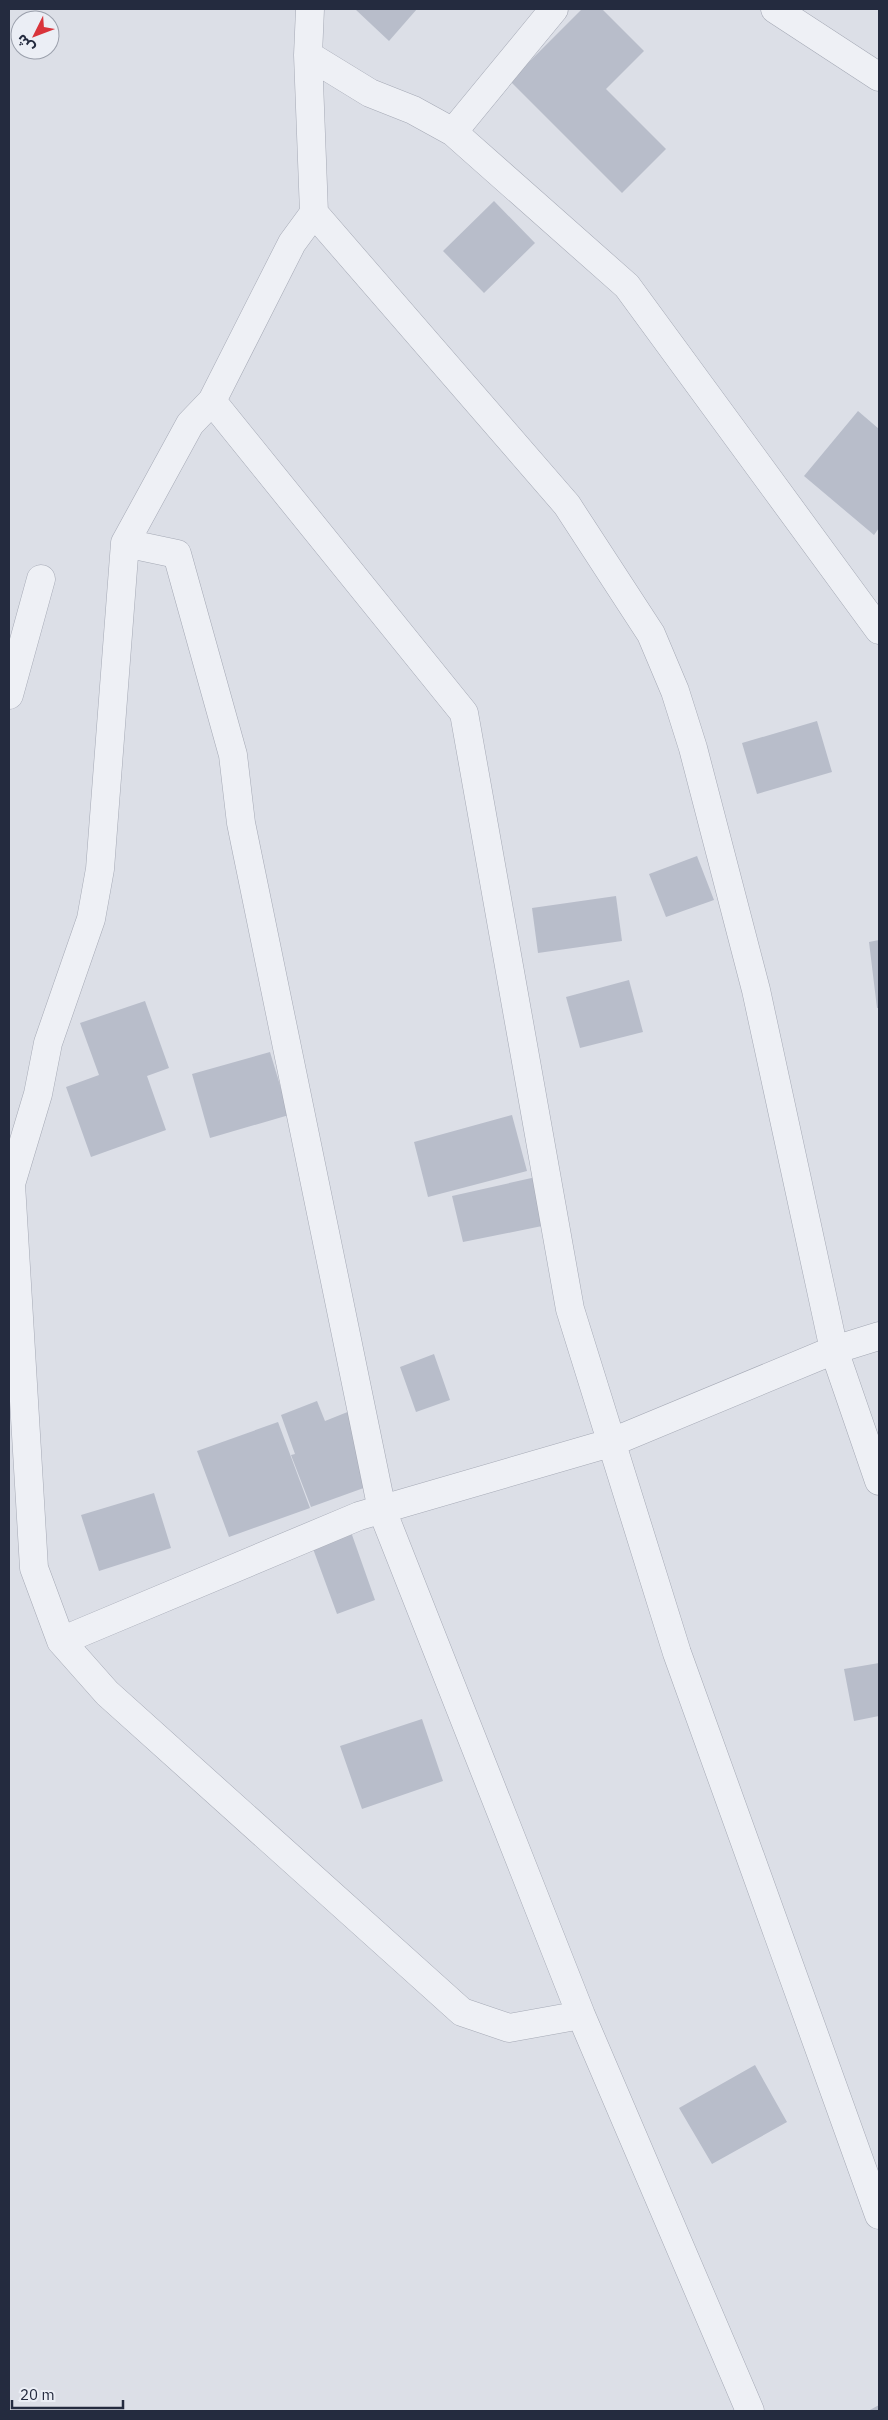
<svg xmlns="http://www.w3.org/2000/svg" width="888" height="2420" font-family="'IBM Plex Sans','Noto Sans Arabic',sans-serif">
<style>
.building{fill:#b8bdca}
.lines{fill:none;stroke-linecap:round;stroke-linejoin:round}
.street-casing{stroke:#a5a9b5;stroke-width:29}
.street{stroke:#eef0f5;stroke-width:28}
</style>
<rect width="100%" height="100%" fill="#dcdfe7"/>
<!-- building -->
<path class="building" d="M 355,9 L 417,9 L 389,41 Z
M 582,9 L 602,9 L 644,51 L 606,89 L 666,149 L 622,193 L 510,81 Z
M 494,201 L 535,243 L 484,293 L 443,251 Z
M 858,411 L 879,429 L 879,528 L 874,535 L 804,476 Z
M 817,721 L 832,772 L 757,794 L 742,743 Z
M 697,856 L 714,900 L 666,917 L 649,874 Z
M 616,896 L 622,941 L 538,953 L 532,908 Z
M 879,940 L 879,1008 L 877,1008 L 869,942 Z
M 629,980 L 643,1032 L 580,1048 L 566,997 Z
M 145,1001 L 169,1068 L 147,1076 L 166,1130 L 91,1157 L 66,1087 L 99,1075 L 80,1023 Z
M 270,1052 L 289,1115 L 210,1138 L 192,1074 Z
M 512,1115 L 527,1171 L 428,1197 L 414,1142 Z
M 536,1177 L 547,1225 L 463,1242 L 452,1196 Z
M 434,1354 L 450,1400 L 416,1412 L 400,1367 Z
M 317,1401 L 325,1421 L 350,1411 L 357,1430 L 352,1433 L 372,1485 L 311,1507 L 291,1455 L 295,1454 L 281,1415 Z
M 278,1422 L 310,1508 L 229,1537 L 197,1451 Z
M 154,1493 L 171,1548 L 99,1571 L 81,1515 Z
M 351,1532 L 375,1600 L 337,1614 L 312,1546 Z
M 879,1663 L 879,1716 L 854,1721 L 844,1669 Z
M 422,1719 L 443,1781 L 362,1809 L 340,1746 Z
M 755,2065 L 787,2122 L 712,2164 L 679,2108 Z
M 879,2405 L 879,2411 L 868,2411 Z"/>
<g class="lines">
<defs>
<path id="street" d="M 310,9 L 308,55 L 314,213 L 292,243 L 212,401 L 190,424 L 125,543 L 100,869 L 91,919 L 48,1043 L 38,1094 L 11,1184 L 34,1568 L 61,1641 L 107,1693 L 462,2012 L 509,2028 L 581,2015
M 775,9 L 879,77
M 308,55 L 370,93 L 413,110 L 453,132 L 627,286 L 879,630
M 453,132 L 554,9
M 314,213 L 567,505 L 651,634 L 675,691 L 693,748 L 756,990 L 834,1350 L 879,1481
M 212,401 L 464,713 L 570,1309 L 677,1653 L 879,2215
M 125,543 L 177,554 L 233,755 L 241,823 L 382,1510 L 581,2015 L 750,2411
M 9,695 L 41,579
M 61,1641 L 359,1516 L 610,1443 L 834,1350 L 879,1336"/>
</defs>
<!-- street casing -->
<use href="#street" class="street-casing"/>
<!-- street -->
<use href="#street" class="street"/>
</g>
<!-- border -->
<rect width="888" height="2420" fill="none" stroke="#242b3f" stroke-width="20"/>
<!-- north arrow -->
<g transform="translate(35 35) rotate(228)"><circle r="24" fill="#ebeef5" stroke="#9ba0ac"/>
<path d="M0-4L9 19L0 12L-9 19Z" fill="#d9343b"/>
<text y="-8" font-size="14" font-weight="bold" text-anchor="middle" fill="#242b3f">ش</text>
</g>
<!-- scale -->
<path d="M12 2400v8h111v-8" fill="none" stroke="#242b3f" stroke-width="2.5"/>
<text x="20" y="2400" font-size="15" fill="#242b3f" stroke="#ebeef5" stroke-width="4" paint-order="stroke">20 m</text>
</svg>
